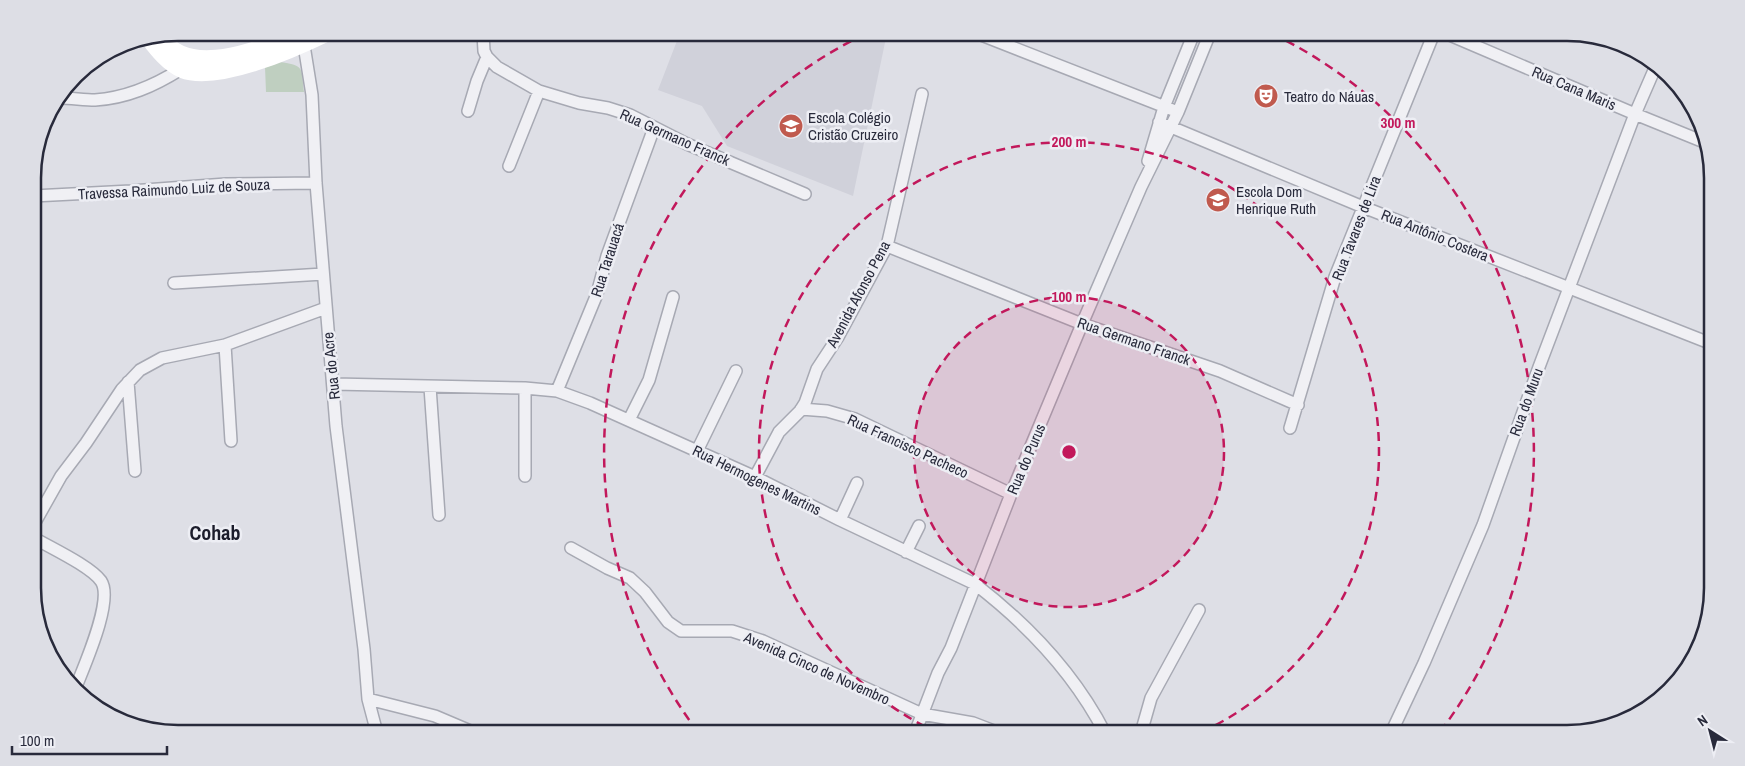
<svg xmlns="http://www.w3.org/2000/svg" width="1745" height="766" font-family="'Archivo Narrow',sans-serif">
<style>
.built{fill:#d0d1da}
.green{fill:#bfcfc0}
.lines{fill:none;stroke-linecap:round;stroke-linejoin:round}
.street-casing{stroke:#a7a9b3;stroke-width:14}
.street{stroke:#f0f0f4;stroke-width:11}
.secondary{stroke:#fff;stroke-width:16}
.ring{fill:none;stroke:#c2185b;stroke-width:2.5;stroke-dasharray:9 6}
.labels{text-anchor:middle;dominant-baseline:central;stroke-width:5;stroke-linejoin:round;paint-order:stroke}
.street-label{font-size:15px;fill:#282a3b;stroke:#edeef4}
.poi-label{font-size:15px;fill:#282a3b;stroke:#edeef4;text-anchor:start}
.district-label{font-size:20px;font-weight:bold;fill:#1b1c2b;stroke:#edeef4}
.rim{fill:none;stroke:#282a3b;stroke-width:2.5}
.centre{fill:#c2185b;stroke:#edeef4;stroke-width:2.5}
.ring-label{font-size:15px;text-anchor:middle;font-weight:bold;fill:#c2185b;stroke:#edeef4;stroke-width:5;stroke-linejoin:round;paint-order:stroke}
</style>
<rect width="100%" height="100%" fill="#dedfe6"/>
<!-- built -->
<path class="built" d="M 680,33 L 887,33 L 853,196 L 727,146 L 702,106 L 658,90 Z"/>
<!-- green -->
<path class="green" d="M 279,62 C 306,65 301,69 304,92 L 266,92 L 265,67 Z"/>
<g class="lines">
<defs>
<path id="street" d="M 259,33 L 267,51
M 483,33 L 484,51 L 487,57 L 497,67 L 539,91 L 579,103 L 608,108 L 630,115 L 687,144 L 805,194
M 976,33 L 1178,112
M 1445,33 L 1635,114 L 1704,142
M 303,39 L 312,95 L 316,183 L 336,426 L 364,649 L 368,699 L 377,733
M 60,98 C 71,98 84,100 95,100 C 127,98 154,86 181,69
M 468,111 L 477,81 L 487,57
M 1159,122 L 1363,207 L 1712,344
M 1148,161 L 1164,107 L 1194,33
M 509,166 L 539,91
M 33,196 L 131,191 L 226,184 L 316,183
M 887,246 L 1082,324 L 1220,371 L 1298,405
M 174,283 L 323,274
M 225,345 L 231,441
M 128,382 L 135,471
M 334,384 L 525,388 L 557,391 L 590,403 L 755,477 L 840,520 L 975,584 C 1027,624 1075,675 1105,733
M 430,387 L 439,515
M 525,388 L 525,476
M 557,391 L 597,294 L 607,256 L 654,128
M 801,409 L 827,411 L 855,419 L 1011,494
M 629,420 L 649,380 L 673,297
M 1290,428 L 1335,277 L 1434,33
M 697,451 L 736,371
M 755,477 L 779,432 L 800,411 L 805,403 L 817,369 L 838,337 L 887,246 L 922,94
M 840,520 L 857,483
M 34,524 L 61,476 L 86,443 L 122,389 L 140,370 L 162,358 L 225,345 L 326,308
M 34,538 C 51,548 90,566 101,581 C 114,600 84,666 76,687
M 571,548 L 607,568 L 630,578 L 645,592 L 668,622 L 681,631 L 732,631 L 763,641 L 922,714 L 973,723 L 999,733
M 906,552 L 919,526
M 368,699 L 435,716 L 475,733
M 915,733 L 938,673 L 951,648 L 1011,494 L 1082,324 L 1141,187 L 1178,112 L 1210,33
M 1141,733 L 1151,698 L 1199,610
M 1391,733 L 1424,663 L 1483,525 L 1539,367 L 1635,114 L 1655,68"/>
</defs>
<!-- street casing -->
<use href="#street" class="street-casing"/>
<!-- street -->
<use href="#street" class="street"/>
<!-- secondary -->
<path class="secondary" d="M 160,36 C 190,81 262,46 302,33
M 148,38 C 157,50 168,64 182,70 C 217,84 295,49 328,33"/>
</g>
<!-- distance rings -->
<circle cx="1069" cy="452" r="155" fill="#c2185b" fill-opacity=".12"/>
<g class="ring">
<circle cx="1069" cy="452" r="155"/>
<path d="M938 733A310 310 0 1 1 1200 733"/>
<path d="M698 732A465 465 0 0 1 865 34M1273 34A465 465 0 0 1 1440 732"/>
</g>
<!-- icons -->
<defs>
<symbol id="theatre-disc" viewBox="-11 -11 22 22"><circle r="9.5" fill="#c05a4e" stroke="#edeef4"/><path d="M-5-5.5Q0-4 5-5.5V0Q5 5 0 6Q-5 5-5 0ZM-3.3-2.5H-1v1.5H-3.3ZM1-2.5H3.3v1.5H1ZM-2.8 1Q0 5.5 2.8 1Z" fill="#fff"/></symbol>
<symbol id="school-disc" viewBox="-11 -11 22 22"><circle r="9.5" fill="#c05a4e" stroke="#edeef4"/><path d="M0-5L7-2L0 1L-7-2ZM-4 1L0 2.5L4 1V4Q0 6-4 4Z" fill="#fff"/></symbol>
</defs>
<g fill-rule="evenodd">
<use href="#theatre-disc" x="1252" y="82" width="28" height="28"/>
<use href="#school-disc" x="777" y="112" width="28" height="28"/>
<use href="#school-disc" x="1204" y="186" width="28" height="28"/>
</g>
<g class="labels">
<!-- street labels -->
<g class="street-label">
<text transform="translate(1574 88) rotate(23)">Rua Cana Maris</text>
<text transform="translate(675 137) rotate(24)">Rua Germano Franck</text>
<text transform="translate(174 189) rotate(-3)">Travessa Raimundo Luiz de Souza</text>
<text transform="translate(1356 228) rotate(-69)">Rua Tavares de Lira</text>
<text transform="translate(1435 235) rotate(22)">Rua Antônio Costera</text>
<text transform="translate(607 260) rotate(-72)">Rua Tarauacá</text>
<text transform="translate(858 294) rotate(-62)">Avenida Afonso Pena</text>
<text transform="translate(1134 341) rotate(19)">Rua Germano Franck</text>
<text transform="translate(331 366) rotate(-96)">Rua do Acre</text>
<text transform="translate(1526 402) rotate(-70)">Rua do Muru</text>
<text transform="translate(908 446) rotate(25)">Rua Francisco Pacheco</text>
<text transform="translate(1026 459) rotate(-67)">Rua do Purus</text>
<text transform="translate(757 480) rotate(26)">Rua Hermogenes Martins</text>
<text transform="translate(817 668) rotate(24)">Avenida Cinco de Novembro</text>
</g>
<!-- poi labels -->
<g class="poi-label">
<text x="1284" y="96">Teatro do Náuas</text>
<text x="808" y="117">Escola Colégio<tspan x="808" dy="17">Cristão Cruzeiro</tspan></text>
<text x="1236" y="191">Escola Dom<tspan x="1236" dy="17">Henrique Ruth</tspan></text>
</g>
<!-- district labels -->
<g class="district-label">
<text x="215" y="532">Cohab</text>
</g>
</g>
<!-- crop -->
<path d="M0 0H1745V766H0ZM178 41H1567A137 137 0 0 1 1704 178V588A137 137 0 0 1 1567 725H178A137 137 0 0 1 41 588V178A137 137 0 0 1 178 41Z" fill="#dddee5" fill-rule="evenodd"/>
<path class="rim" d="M178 41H1567A137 137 0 0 1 1704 178V588A137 137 0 0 1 1567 725H178A137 137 0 0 1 41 588V178A137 137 0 0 1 178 41Z"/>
<circle cx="1069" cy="452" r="8" class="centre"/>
<g class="ring-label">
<text x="1398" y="128">300 m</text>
<text x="1069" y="147">200 m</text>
<text x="1069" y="302">100 m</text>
</g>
<!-- north arrow -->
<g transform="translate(1710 731) rotate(324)" stroke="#edeef4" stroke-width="4" paint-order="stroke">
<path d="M0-4L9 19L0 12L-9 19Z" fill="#282a3b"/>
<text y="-8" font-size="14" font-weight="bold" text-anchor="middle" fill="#282a3b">N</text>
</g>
<!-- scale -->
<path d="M12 746v8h155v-8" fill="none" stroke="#282a3b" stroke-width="2.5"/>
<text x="20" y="746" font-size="15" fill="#282a3b" stroke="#edeef4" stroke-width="4" paint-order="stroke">100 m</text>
</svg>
